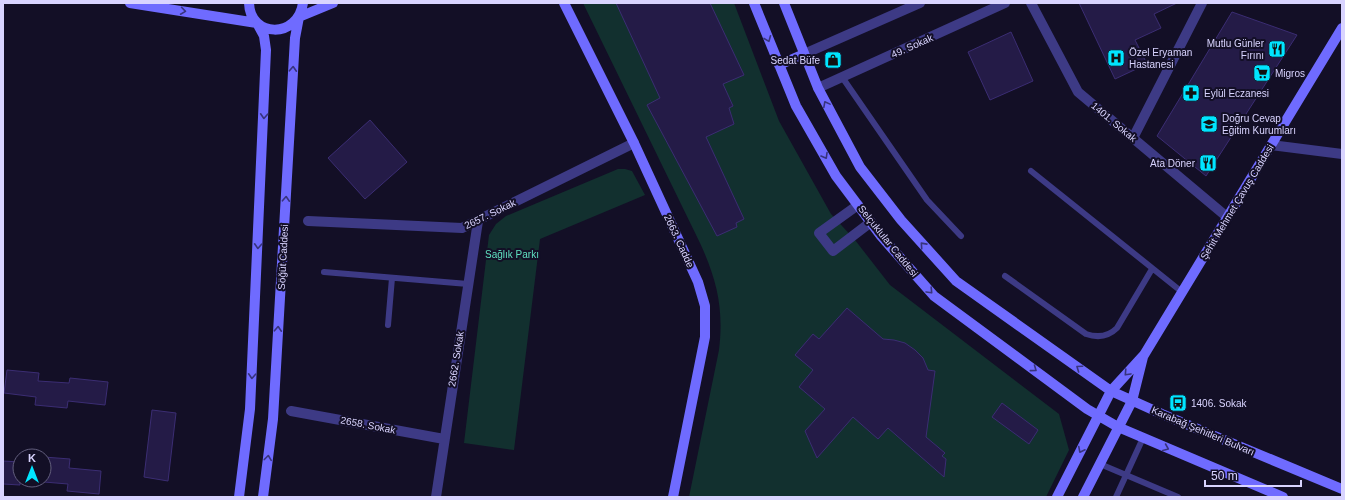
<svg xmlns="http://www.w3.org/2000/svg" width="1345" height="500" font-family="Arial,sans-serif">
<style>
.green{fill:#12302f}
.building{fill:#241b47;stroke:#3b2d73}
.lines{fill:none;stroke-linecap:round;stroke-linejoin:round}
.lane{stroke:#3d3a85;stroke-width:6}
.street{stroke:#3d3a85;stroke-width:10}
.secondary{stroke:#6f6bff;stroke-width:10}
.oneway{stroke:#38347d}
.labels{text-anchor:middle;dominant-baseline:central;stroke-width:4;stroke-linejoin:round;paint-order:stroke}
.poi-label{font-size:10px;fill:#d9d4ff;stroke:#130f26;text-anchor:start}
.street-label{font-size:10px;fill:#d9d4ff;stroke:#130f26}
.park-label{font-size:10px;fill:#5fe0c0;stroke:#130f26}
</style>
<rect width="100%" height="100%" fill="#130f26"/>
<!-- green -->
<path class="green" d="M 583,3 L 734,3 L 779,121 L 831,214 L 855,240 L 890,285 L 1059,414 L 1069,450 L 1046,497 L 689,497 L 719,350 C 724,309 717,280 700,243 Z
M 618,169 L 625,169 L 632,171 L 645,195 L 540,239 L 514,450 L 464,443 L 489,235 L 496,224 L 506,216 Z"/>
<!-- building -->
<path class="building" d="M 616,3 L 710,3 L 744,75 L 723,84 L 733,106 L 729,108 L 734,124 L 706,137 L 744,219 L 736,223 L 737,227 L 717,236 L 647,105 L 660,98 Z
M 1079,3 L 1177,3 L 1154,14 L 1161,28 L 1135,40 L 1147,64 L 1115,79 Z
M 1232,12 L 1297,35 L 1206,176 L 1157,136 Z
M 1011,32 L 1033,81 L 990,100 L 968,52 Z
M 370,120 L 407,162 L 365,199 L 328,158 Z
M 847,308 L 883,339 L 894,340 L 905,343 L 915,350 L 923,358 L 928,370 L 935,371 L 926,437 L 945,453 L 942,456 L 946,459 L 944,477 L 888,428 L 878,439 L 853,417 L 817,458 L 805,431 L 825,409 L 799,387 L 813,370 L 795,355 L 813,334 L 819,339 Z
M 7,370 L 39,373 L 38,381 L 69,383 L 70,378 L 108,382 L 105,405 L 68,401 L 67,408 L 35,405 L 36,397 L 4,393 Z
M 1002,403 L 1038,430 L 1029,444 L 992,417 Z
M 152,410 L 176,413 L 168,481 L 144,477 Z
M 44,457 L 70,459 L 69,468 L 101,471 L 99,494 L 67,491 L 68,484 L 44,482 Z
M 3,461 L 20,462 L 20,485 L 3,484 Z"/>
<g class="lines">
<!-- lane -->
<path class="lane" d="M 842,77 L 927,200 L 961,236
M 1031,171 L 1182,292
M 324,272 L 468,284
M 1005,276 L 1086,334 C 1098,338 1108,337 1117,328 L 1152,269
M 388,325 L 392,278
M 1100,464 L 1178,497
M 1116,497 L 1143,438"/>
<!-- street -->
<path class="street" d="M 1031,3 L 1078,92 L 1227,217
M 804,54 L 920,3
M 818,88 L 1005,3
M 1133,138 L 1202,3
M 1271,145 L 1342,154
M 858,205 L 819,233 L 833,251 L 871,222
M 308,221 L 462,228 L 634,143
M 291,411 L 444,439
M 436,497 L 478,221"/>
<!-- secondary -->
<path class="secondary" d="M 130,3 L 257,23
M 249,3 C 250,38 298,39 303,3
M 564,3 L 634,143 L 698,282 L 705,306 L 705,337 L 673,497
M 754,3 L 796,106 L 836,176 L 881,236 L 934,296 L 1087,409 L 1118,427 L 1283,497
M 784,3 L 818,88 L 860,167 L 901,220 L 956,281 L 1111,391 L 1162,414 L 1342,489
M 299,17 L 333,3
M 779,65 L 804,54
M 239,497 L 250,409 L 266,50 L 264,36 L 257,23
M 263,497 L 273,419 L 295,38 L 299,17
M 1057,497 L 1111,391 L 1144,355 L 1342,28
M 1083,497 L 1132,401 L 1143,357"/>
</g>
<!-- one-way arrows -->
<defs><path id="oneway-chevron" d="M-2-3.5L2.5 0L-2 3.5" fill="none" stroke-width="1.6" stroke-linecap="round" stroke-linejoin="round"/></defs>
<g class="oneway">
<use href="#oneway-chevron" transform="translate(183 11) rotate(8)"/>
<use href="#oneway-chevron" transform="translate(768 39) rotate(68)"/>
<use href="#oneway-chevron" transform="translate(293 69) rotate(-87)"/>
<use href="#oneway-chevron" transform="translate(826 104) rotate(-118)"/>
<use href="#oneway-chevron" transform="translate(264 116) rotate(93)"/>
<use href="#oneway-chevron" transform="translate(825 156) rotate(60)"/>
<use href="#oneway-chevron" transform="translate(286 199) rotate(-87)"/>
<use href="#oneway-chevron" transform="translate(923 245) rotate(-132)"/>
<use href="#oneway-chevron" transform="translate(258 246) rotate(93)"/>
<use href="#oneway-chevron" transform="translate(930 291) rotate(47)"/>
<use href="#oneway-chevron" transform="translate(278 329) rotate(-87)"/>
<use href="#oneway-chevron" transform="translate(1079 368) rotate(-145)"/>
<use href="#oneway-chevron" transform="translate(1034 369) rotate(36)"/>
<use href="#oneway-chevron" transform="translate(1127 373) rotate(133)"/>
<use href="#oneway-chevron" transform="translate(252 376) rotate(93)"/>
<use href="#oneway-chevron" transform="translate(1166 448) rotate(23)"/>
<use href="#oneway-chevron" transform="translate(1081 450) rotate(117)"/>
<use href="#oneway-chevron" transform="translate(268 458) rotate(-83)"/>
</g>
<!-- icons -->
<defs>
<symbol id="restaurant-square" viewBox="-11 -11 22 22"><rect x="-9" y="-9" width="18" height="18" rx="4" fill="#00e5ff" stroke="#130f26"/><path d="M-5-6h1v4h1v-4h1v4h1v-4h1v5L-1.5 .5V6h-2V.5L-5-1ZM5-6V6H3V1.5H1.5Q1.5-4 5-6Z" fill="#111"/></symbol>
<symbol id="hospital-square" viewBox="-11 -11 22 22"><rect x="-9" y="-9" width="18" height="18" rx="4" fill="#00e5ff" stroke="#130f26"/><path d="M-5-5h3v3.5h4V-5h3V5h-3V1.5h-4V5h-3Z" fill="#111"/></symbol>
<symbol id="shop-square" viewBox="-11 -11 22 22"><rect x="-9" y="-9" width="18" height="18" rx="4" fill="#00e5ff" stroke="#130f26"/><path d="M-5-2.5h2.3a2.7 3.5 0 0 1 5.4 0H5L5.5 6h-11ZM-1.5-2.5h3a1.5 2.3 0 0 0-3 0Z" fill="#111"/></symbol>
<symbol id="supermarket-square" viewBox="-11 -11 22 22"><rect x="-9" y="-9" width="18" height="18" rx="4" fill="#00e5ff" stroke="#130f26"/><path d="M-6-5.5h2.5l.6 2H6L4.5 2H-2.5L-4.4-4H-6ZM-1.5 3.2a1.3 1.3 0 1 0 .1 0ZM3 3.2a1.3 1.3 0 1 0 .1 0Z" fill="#111"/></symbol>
<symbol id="pharmacy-square" viewBox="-11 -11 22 22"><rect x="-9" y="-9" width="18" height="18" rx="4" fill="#00e5ff" stroke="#130f26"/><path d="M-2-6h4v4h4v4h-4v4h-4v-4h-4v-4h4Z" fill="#111"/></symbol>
<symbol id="school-square" viewBox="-11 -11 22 22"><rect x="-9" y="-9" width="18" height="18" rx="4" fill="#00e5ff" stroke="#130f26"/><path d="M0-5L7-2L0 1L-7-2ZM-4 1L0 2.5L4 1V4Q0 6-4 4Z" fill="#111"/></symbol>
<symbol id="bus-square" viewBox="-11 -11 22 22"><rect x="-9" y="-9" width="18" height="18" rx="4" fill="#00e5ff" stroke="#130f26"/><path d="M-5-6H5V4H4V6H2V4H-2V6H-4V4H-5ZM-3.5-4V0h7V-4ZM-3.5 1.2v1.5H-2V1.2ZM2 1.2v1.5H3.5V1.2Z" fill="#111"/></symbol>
</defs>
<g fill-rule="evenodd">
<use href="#restaurant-square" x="1267" y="39" width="20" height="20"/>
<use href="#hospital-square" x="1106" y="48" width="20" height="20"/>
<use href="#shop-square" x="823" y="50" width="20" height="20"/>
<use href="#supermarket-square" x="1252" y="63" width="20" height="20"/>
<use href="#pharmacy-square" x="1181" y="83" width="20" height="20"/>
<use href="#school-square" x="1199" y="114" width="20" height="20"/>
<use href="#restaurant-square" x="1198" y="153" width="20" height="20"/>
<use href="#bus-square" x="1168" y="393" width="20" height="20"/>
</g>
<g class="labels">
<!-- poi labels -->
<g class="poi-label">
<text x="1264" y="43" text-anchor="end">Mutlu Günler<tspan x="1264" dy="12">Fırını</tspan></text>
<text x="1129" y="52">Özel Eryaman<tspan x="1129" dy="12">Hastanesi</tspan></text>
<text x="820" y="60" text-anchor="end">Sedat Büfe</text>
<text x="1275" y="73">Migros</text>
<text x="1204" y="93">Eylül Eczanesi</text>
<text x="1222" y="118">Doğru Cevap<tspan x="1222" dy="12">Eğitim Kurumları</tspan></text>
<text x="1195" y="163" text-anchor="end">Ata Döner</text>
<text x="1191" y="403">1406. Sokak</text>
</g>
<!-- street labels -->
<g class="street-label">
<text transform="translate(912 46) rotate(-24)">49. Sokak</text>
<text transform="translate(1114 122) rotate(40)">1401. Sokak</text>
<text transform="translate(1237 202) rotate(-59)">Şehit Mehmet Çavuş Caddesi</text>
<text transform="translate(490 214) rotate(-26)">2657. Sokak</text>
<text transform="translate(679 241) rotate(65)">2663. Cadde</text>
<text transform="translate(888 241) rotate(51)">Selçuklular Caddesi</text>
<text transform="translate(283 257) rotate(-87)">Söğüt Caddesi</text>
<text transform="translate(456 359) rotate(-81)">2662. Sokak</text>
<text transform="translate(368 425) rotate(11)">2658. Sokak</text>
<text transform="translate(1203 431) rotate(23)">Karabağ Şehitleri Bulvarı</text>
</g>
<!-- park labels -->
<g class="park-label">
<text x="512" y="254">Sağlık Parkı</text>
</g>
</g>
<!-- border -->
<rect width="1345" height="500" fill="none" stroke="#d9d4ff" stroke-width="8"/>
<!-- north arrow -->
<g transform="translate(32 468)"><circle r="19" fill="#130f26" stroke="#625e7d"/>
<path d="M0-3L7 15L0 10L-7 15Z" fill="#00e5ff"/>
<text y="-6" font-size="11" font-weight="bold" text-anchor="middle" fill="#d9d4ff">K</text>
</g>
<!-- scale -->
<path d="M1205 480v6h96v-6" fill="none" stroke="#d9d4ff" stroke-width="2"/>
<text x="1211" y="480" font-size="12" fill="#d9d4ff" stroke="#130f26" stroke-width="3" paint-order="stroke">50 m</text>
</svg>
